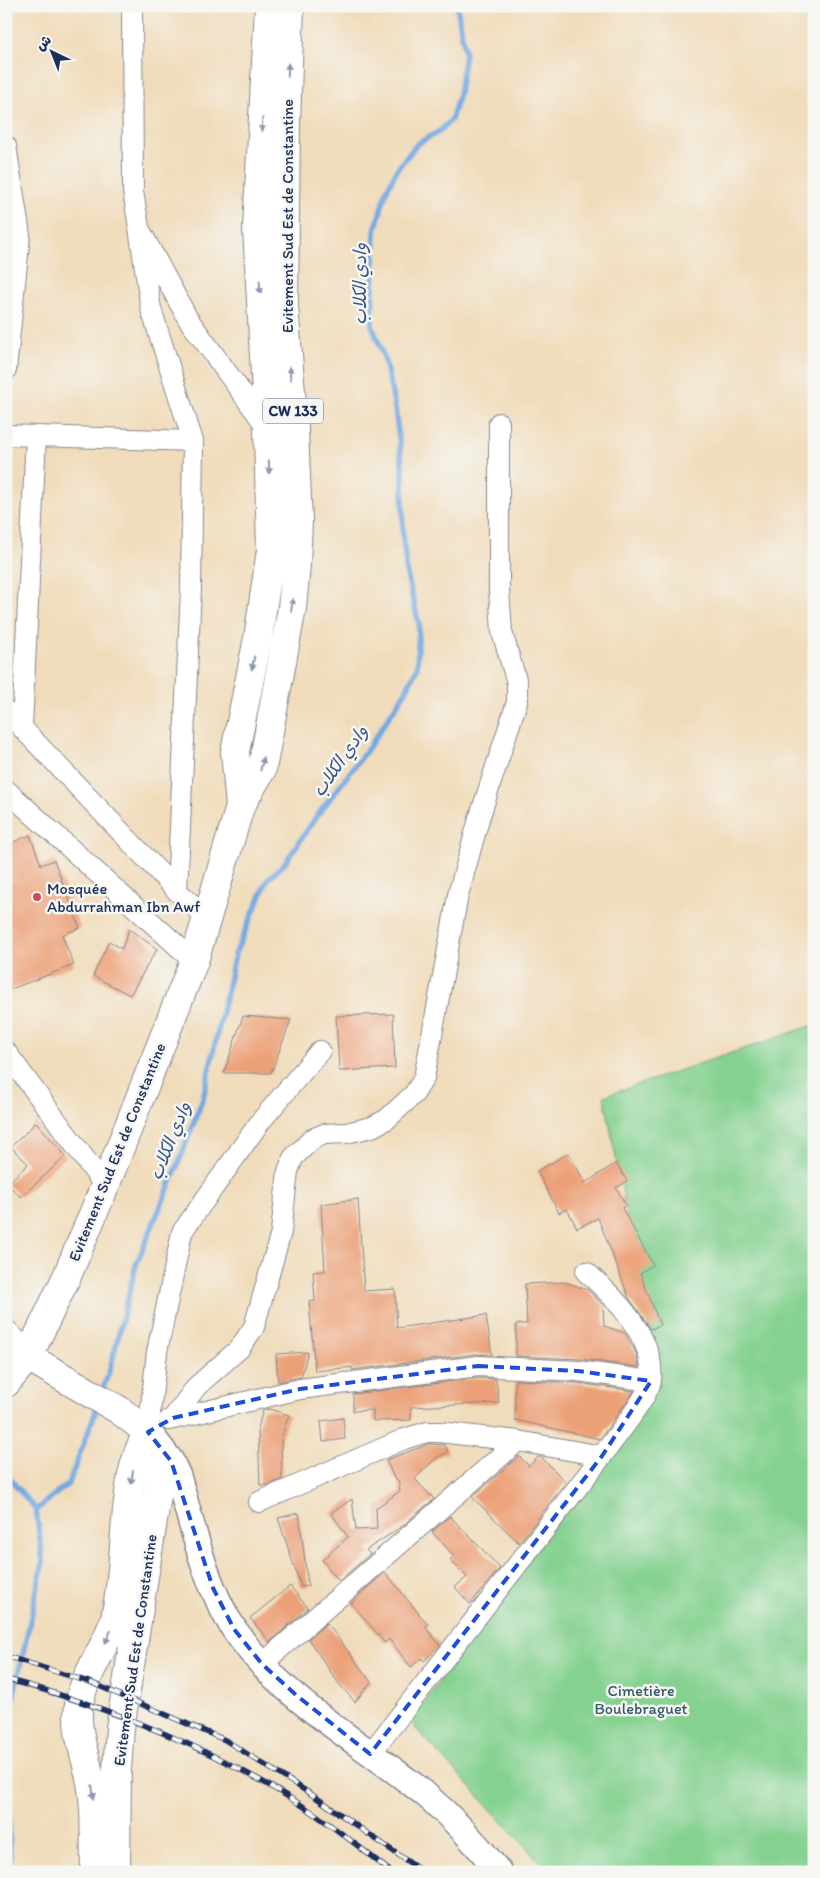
<svg xmlns="http://www.w3.org/2000/svg" width="820" height="1878" font-family="Itim,'Playpen Sans Arabic',sans-serif">
<style>
.green{fill:#84d190;stroke:#508077}
.lines{fill:none;stroke-linecap:round;stroke-linejoin:round}
.stream{stroke:#74a9e2;stroke-width:5.5}
.building{fill:#eca077}
.minor-casing{stroke:#86868c;stroke-width:22}
.tertiary-casing{stroke:#86868c;stroke-width:28}
.secondary-casing{stroke:#86868c;stroke-width:30}
.trunk-casing{stroke:#86868c;stroke-width:30}
.minor{stroke:#fff;stroke-width:20}
.tertiary{stroke:#fff;stroke-width:25}
.secondary{stroke:#fff;stroke-width:28}
.trunk{stroke:#fff;stroke-width:28}
.rail-casing{stroke:#1b2f5e;stroke-width:5.5}
.rail{stroke:#f6f6f2;stroke-width:4;stroke-dasharray:11;stroke-linecap:butt}
.oneway{fill:#8d97ae}
.marked{fill:none;stroke:#1d4ed8;stroke-width:4;stroke-dasharray:10 6;stroke-linejoin:round}
.poi-dot{fill:#d1495b;stroke:#f6f6f2;stroke-width:2}
.labels{text-anchor:middle;dominant-baseline:central;stroke-width:5;stroke-linejoin:round;paint-order:stroke}
.shield{fill:#f6f6f2;stroke:#5d6b8a;stroke-width:1}
.shield-label{font-size:15px;font-weight:bold;fill:#1b2f5e}
.street-label{font-size:16px;fill:#1b2f5e;stroke:#f6f6f2}
.poi-label{font-size:16px;fill:#1b2f5e;stroke:#f6f6f2;text-anchor:start}
.park-label{font-size:16px;fill:#35586a;stroke:#f6f6f2}
.water-label{font-size:18px;font-style:italic;fill:#365486;stroke:#f6f6f2}
</style>
<rect width="100%" height="100%" fill="#f6f6f2"/>
<filter id="ink" filterUnits="userSpaceOnUse"><feTurbulence type="fractalNoise" baseFrequency=".02" numOctaves="2"/><feDisplacementMap in="SourceGraphic" scale="10" xChannelSelector="R" yChannelSelector="G"/><feConvolveMatrix kernelMatrix="1 2 1 2 8 2 1 2 1" color-interpolation-filters="sRGB"/></filter>
<filter id="wash" filterUnits="userSpaceOnUse"><feTurbulence type="fractalNoise" baseFrequency=".0096" numOctaves="4" result="noise"/><feDisplacementMap in="SourceGraphic" scale="20" xChannelSelector="R" yChannelSelector="G"/><feGaussianBlur stdDeviation="1.12" result="paint"/><feColorMatrix in="noise" values="0 0 0 0 0 0 0 0 0 0 0 0 0 0 0 0 0 1.4 0 .05"/><feComposite in="paint" operator="in"/></filter>
<g filter="url(#wash)">
<rect width="100%" height="100%" fill="#f0dcba"/>
<!-- green -->
<path class="green" d="M 814,1025 L 814,1872 L 549,1872 L 410,1722 L 659,1383 L 604,1096 Z"/>
<g class="lines">
<!-- stream -->
<path class="stream" d="M 102,1391 L 110,1369 L 136,1265 L 176,1170 L 203,1098 L 235,954 L 268,879 L 284,864 L 317,816 L 367,750 L 406,691 L 417,668 L 419,624 L 407,575 L 403,538 L 403,471 L 395,408 L 385,360 L 372,325 L 375,231 L 386,192 L 397,169 L 417,144 L 440,131 L 451,120 L 459,94 L 465,54 L 457,6
M 6,1474 L 36,1510 L 43,1562 L 7,1726 L 10,1872
M 36,1510 L 69,1483 L 98,1405"/>
</g>
<g id="blocks">
<!-- building -->
<path class="building" d="M 30,835 L 41,865 L 54,860 L 80,928 L 62,935 L 74,965 L 6,991 L 6,845 Z
M 129,929 L 157,949 L 130,995 L 93,976 L 109,941 L 122,949 Z
M 393,1014 L 395,1068 L 339,1071 L 336,1016 Z
M 243,1016 L 291,1020 L 271,1073 L 224,1073 Z
M 36,1122 L 66,1156 L 21,1197 L 7,1184 L 28,1164 L 11,1147 Z
M 569,1153 L 585,1183 L 616,1163 L 627,1181 L 616,1188 L 626,1205 L 622,1208 L 653,1265 L 640,1273 L 660,1325 L 651,1329 L 629,1298 L 598,1218 L 577,1228 L 567,1209 L 559,1213 L 537,1171 Z
M 358,1199 L 364,1291 L 395,1289 L 397,1328 L 486,1315 L 492,1355 L 476,1354 L 352,1370 L 352,1367 L 315,1371 L 309,1302 L 315,1301 L 313,1272 L 325,1271 L 321,1204 Z
M 565,1282 L 588,1290 L 603,1305 L 604,1326 L 625,1333 L 636,1353 L 639,1367 L 580,1359 L 516,1356 L 516,1324 L 527,1324 L 525,1284 Z
M 308,1352 L 301,1377 L 278,1382 L 276,1354 Z
M 478,1378 L 496,1379 L 499,1403 L 411,1407 L 411,1420 L 373,1421 L 373,1410 L 353,1411 L 353,1394 Z
M 515,1380 L 577,1383 L 634,1391 L 600,1439 L 515,1420 Z
M 269,1409 L 289,1415 L 281,1439 L 282,1479 L 268,1485 L 260,1485 L 258,1428 L 263,1410 Z
M 343,1418 L 345,1439 L 323,1442 L 321,1421 Z
M 429,1444 L 445,1445 L 448,1452 L 436,1458 L 415,1479 L 434,1499 L 401,1527 L 366,1550 L 370,1554 L 339,1581 L 322,1560 L 348,1537 L 331,1513 L 352,1499 L 356,1530 L 377,1529 L 376,1508 L 400,1491 L 398,1480 L 395,1480 L 386,1460 Z
M 519,1456 L 529,1466 L 538,1457 L 541,1457 L 566,1482 L 519,1543 L 472,1497 Z
M 299,1513 L 308,1586 L 301,1587 L 278,1518 Z
M 450,1516 L 500,1568 L 470,1604 L 455,1587 L 467,1577 L 450,1560 L 454,1556 L 432,1532 Z
M 385,1572 L 428,1625 L 425,1627 L 440,1645 L 424,1661 L 422,1658 L 411,1667 L 389,1639 L 385,1643 L 351,1603 Z
M 290,1586 L 308,1608 L 270,1642 L 250,1618 Z
M 327,1623 L 371,1682 L 355,1702 L 339,1684 L 308,1639 Z"/>
</g>
</g>
<g filter="url(#ink)">
<use href="#blocks" fill-opacity="0" stroke="#86868c" stroke-width="1"/>
<g class="lines">
<defs>
<path id="minor" d="M 132,6 L 133,191 L 139,228 L 188,319 L 269,430
M 6,146 L 20,235 L 6,370
M 139,228 L 151,309 L 193,441 L 191,589 L 177,891
M 6,435 L 193,441
M 6,711 L 177,891 L 206,917
M 22,727 L 36,436
M 6,790 L 194,961
M 6,1052 L 105,1186
M 173,1418 L 197,1386 L 239,1349 L 254,1327 L 281,1232 L 288,1171 L 293,1158 L 312,1139 L 324,1134 L 346,1133 L 372,1127 L 387,1119 L 414,1094 L 424,1078 L 458,895 L 479,819 L 517,702 L 517,683 L 502,632 L 499,590 L 499,423
M 169,1420 L 300,1389 L 478,1366 L 578,1371 L 651,1381
M 148,1432 L 157,1352 L 182,1232 L 260,1122 L 320,1051
M 259,1502 L 404,1439 L 427,1432 L 439,1432 L 518,1441 L 602,1456
M 262,1664 L 518,1441
M 370,1754 L 602,1456 C 613,1440 649,1397 651,1380 C 656,1339 614,1296 586,1272"/>
<path id="tertiary" d="M 152,1436 L 171,1461 L 178,1476 C 193,1527 205,1585 234,1629 C 282,1701 361,1742 426,1795 C 453,1818 477,1844 499,1872"/>
<path id="secondary" d="M 6,1335 L 28,1357 L 119,1410 L 148,1432
M 6,1383 L 28,1357 L 67,1276 L 105,1186 L 194,961 L 240,807"/>
<path id="trunk" d="M 240,807 L 262,769 L 292,608 L 296,566 L 298,521 L 294,429 L 284,306 L 286,123 L 290,6
M 240,807 L 235,752 L 258,638 L 271,550 L 268,430 L 257,228 L 269,6
M 95,1872 C 94,1844 96,1816 92,1789 C 89,1764 77,1740 78,1715 C 79,1678 106,1651 115,1617 C 129,1561 119,1479 148,1432 L 158,1458 L 159,1483 L 120,1728 L 117,1769 L 116,1872"/>
</defs>
<!-- minor casing -->
<use href="#minor" class="minor-casing"/>
<!-- tertiary casing -->
<use href="#tertiary" class="tertiary-casing"/>
<!-- secondary casing -->
<use href="#secondary" class="secondary-casing"/>
<!-- trunk casing -->
<use href="#trunk" class="trunk-casing"/>
<!-- minor -->
<use href="#minor" class="minor"/>
<!-- tertiary -->
<use href="#tertiary" class="tertiary"/>
<!-- secondary -->
<use href="#secondary" class="secondary"/>
<!-- trunk -->
<use href="#trunk" class="trunk"/>
<defs>
<path id="rail" d="M 6,1656 L 92,1683 L 225,1740 L 314,1796 L 423,1872
M 6,1679 C 110,1707 222,1752 312,1812 C 339,1831 365,1851 391,1872"/>
</defs>
<!-- rail casing -->
<use href="#rail" class="rail-casing"/>
<!-- rail -->
<use href="#rail" class="rail"/>
</g>
<!-- one-way arrows -->
<defs><path id="oneway-solid" d="M-6-.8H1V-3.2L6.5 0L1 3.2V.8H-6Z" transform="scale(1.25)"/></defs>
<g class="oneway">
<use href="#oneway-solid" transform="translate(288 70) rotate(-88)"/>
<use href="#oneway-solid" transform="translate(262 125) rotate(93)"/>
<use href="#oneway-solid" transform="translate(260 287) rotate(87)"/>
<use href="#oneway-solid" transform="translate(290 373) rotate(-95)"/>
<use href="#oneway-solid" transform="translate(269 467) rotate(89)"/>
<use href="#oneway-solid" transform="translate(292 605) rotate(-82)"/>
<use href="#oneway-solid" transform="translate(253 663) rotate(101)"/>
<use href="#oneway-solid" transform="translate(262 764) rotate(-76)"/>
<use href="#oneway-solid" transform="translate(132 1477) rotate(98)"/>
<use href="#oneway-solid" transform="translate(108 1637) rotate(114)"/>
<use href="#oneway-solid" transform="translate(93 1792) rotate(83)"/>
</g>
</g>
<!-- marked area -->
<path class="marked" d="M 478,1366 L 578,1371 L 651,1381 L 602,1456 L 370,1754 L 296,1695 L 262,1664 L 234,1629 L 213,1588 L 171,1461 L 148,1432 L 173,1418 L 300,1389 Z"/>
<!-- markers -->
<circle class="poi-dot" cx="37" cy="897" r="5"/>
<g class="labels">
<!-- shield labels -->
<rect class="shield" x="263" y="398.5" width="60" height="25" rx="4"/>
<g class="shield-label">
<text x="293" y="411">CW 133</text>
</g>
<!-- street labels -->
<g class="street-label">
<text transform="translate(287 216) rotate(-90)">Evitement Sud Est de Constantine</text>
<text transform="translate(117 1152) rotate(-68)">Evitement Sud Est de Constantine</text>
<text transform="translate(135 1650) rotate(-82)">Evitement Sud Est de Constantine</text>
</g>
<!-- poi labels -->
<g class="poi-label">
<text x="47" y="888">Mosquée<tspan x="47" dy="18">Abdurrahman Ibn Awf</tspan></text>
</g>
<!-- park labels -->
<g class="park-label">
<text x="641" y="1690">Cimetière<tspan x="641" dy="18">Boulebraguet</tspan></text>
</g>
<!-- water labels -->
<g class="water-label">
<text transform="translate(360 284) rotate(-90)">وادي الكلاب</text>
<text transform="translate(340 761) rotate(-55)">وادي الكلاب</text>
<text transform="translate(170 1141) rotate(-68)">وادي الكلاب</text>
</g>
</g>
<!-- margin -->
<rect width="820" height="1878" fill="none" stroke="#f6f6f2" stroke-width="25"/>
<!-- north arrow -->
<g transform="translate(52 52) rotate(317)" stroke="#f6f6f2" stroke-width="4" paint-order="stroke">
<path d="M0-4L9 19L0 12L-9 19Z" fill="#1b2f5e"/>
<text y="-8" font-size="14" font-weight="bold" text-anchor="middle" fill="#1b2f5e">ش</text>
</g>
</svg>
